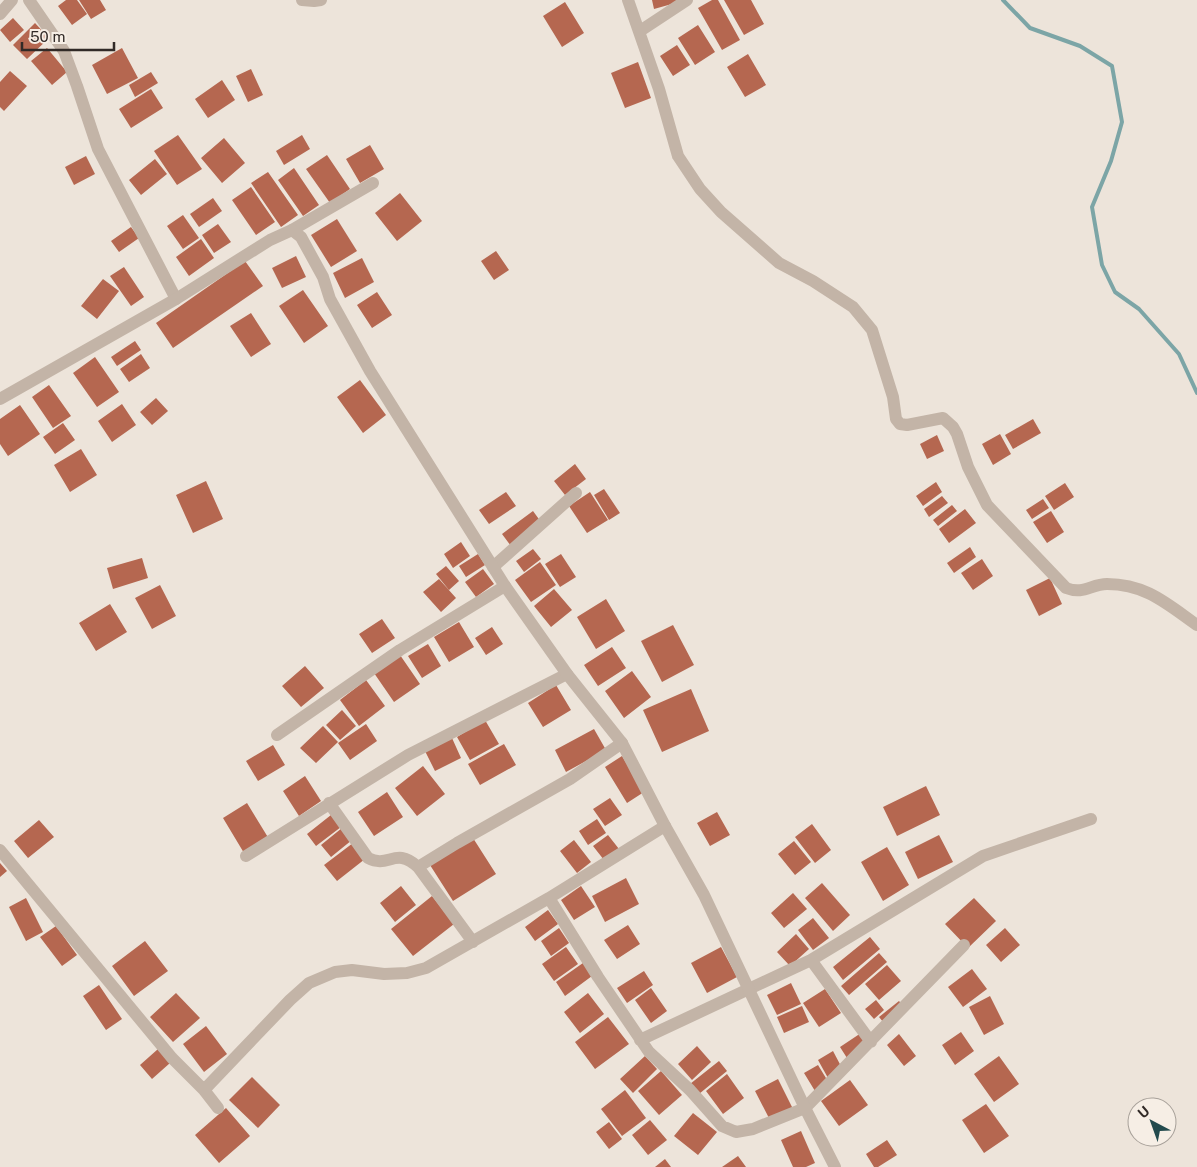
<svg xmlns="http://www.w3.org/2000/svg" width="1197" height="1167" font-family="'Public Sans',sans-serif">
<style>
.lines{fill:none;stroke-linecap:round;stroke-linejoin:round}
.stream{stroke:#7ca5a6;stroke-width:4}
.building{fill:#b56750}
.minor{stroke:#c3b4a7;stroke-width:12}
.tertiary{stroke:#c3b4a7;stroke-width:12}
</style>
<rect width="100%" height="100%" fill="#ede4da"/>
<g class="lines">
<!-- stream -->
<path class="stream" d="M 1003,0 L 1030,28 L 1080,46 L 1112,66 L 1122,122 L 1111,161 L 1092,207 L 1102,265 L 1115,292 L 1139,309 L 1179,354 L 1197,393"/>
</g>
<!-- building -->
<path class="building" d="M 66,0 L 77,0 L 87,14 L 72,25 L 58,6 Z
M 79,0 L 100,0 L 106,10 L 91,19 Z
M 652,0 L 678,0 L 679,2 L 654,9 Z
M 712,0 L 718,0 L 740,40 L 722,50 L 698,8 Z
M 724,0 L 751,0 L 764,24 L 744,35 Z
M 565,2 L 584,33 L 562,47 L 543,16 Z
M 13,18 L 24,30 L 10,42 L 0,30 Z
M 35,23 L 49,38 L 27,59 L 13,45 Z
M 698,25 L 715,52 L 695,65 L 678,38 Z
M 677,45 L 690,65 L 673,76 L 660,56 Z
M 47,48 L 67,72 L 52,85 L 31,61 Z
M 122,48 L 138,78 L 107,94 L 92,65 Z
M 748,54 L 766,85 L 745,97 L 727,67 Z
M 638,62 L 651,98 L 625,108 L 611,73 Z
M 251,69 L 263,95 L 248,102 L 236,76 Z
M 10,71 L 27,86 L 4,111 L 0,107 L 0,82 Z
M 151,72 L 158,83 L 135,97 L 129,85 Z
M 222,80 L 235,100 L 208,118 L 195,99 Z
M 151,89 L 163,108 L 131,128 L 119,109 Z
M 178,135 L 202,169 L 177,185 L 154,151 Z
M 302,135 L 310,149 L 284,165 L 276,151 Z
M 224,138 L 245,163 L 222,183 L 201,158 Z
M 370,145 L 384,169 L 360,183 L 346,159 Z
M 327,155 L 350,189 L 330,203 L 306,169 Z
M 86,156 L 95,174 L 74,185 L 65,167 Z
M 155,159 L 167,174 L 141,195 L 129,180 Z
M 294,168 L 319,205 L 303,216 L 278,180 Z
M 268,172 L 298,215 L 281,227 L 251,183 Z
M 251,187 L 275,222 L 256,235 L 232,200 Z
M 400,193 L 422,221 L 397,241 L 375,213 Z
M 213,198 L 222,211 L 199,227 L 190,214 Z
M 183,215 L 199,238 L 183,249 L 167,226 Z
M 337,219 L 357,251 L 331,267 L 311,235 Z
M 218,224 L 231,242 L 214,253 L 202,235 Z
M 131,227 L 139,238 L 119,252 L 111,241 Z
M 201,239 L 214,258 L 189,276 L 176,257 Z
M 496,251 L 509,270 L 494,280 L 481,261 Z
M 296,256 L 306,277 L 282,288 L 272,268 Z
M 362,258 L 374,282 L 345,298 L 333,273 Z
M 245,261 L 263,286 L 173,348 L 156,323 Z
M 124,267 L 144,297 L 131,306 L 110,276 Z
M 103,279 L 119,291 L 97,319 L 81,306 Z
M 303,290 L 328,326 L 304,343 L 279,306 Z
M 377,292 L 392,315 L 372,328 L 357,305 Z
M 251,313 L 271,344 L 251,357 L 230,326 Z
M 135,341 L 141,350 L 117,366 L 111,357 Z
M 141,354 L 150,368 L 129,382 L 120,369 Z
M 95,357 L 119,392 L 97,407 L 73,373 Z
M 360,380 L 386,415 L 363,433 L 337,397 Z
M 49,385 L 71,416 L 53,428 L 32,397 Z
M 156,398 L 168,411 L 152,425 L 140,412 Z
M 122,404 L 136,425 L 112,442 L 98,421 Z
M 20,405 L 40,434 L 8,456 L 0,444 L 0,419 Z
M 1033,419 L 1041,433 L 1013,449 L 1005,435 Z
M 63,423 L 75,440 L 55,454 L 43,437 Z
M 1000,434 L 1011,454 L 993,465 L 982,444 Z
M 937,435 L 944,451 L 927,459 L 920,444 Z
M 81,449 L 97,475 L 70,492 L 54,465 Z
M 575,464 L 586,479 L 565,495 L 554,481 Z
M 206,481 L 223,519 L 193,533 L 176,495 Z
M 936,482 L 942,492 L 923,506 L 916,496 Z
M 1065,483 L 1074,497 L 1054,510 L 1045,496 Z
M 604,489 L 620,513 L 609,520 L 594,495 Z
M 506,492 L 516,506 L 489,524 L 479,510 Z
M 590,492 L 608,520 L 587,533 L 569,506 Z
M 942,496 L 948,503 L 929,517 L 924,509 Z
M 1043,499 L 1049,508 L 1032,519 L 1026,510 Z
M 952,505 L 957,511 L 938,526 L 933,520 Z
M 965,509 L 976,523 L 949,543 L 939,529 Z
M 533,511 L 541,522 L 511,546 L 502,534 Z
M 1051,511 L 1064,532 L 1047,543 L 1033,522 Z
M 461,542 L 470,556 L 453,568 L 444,554 Z
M 970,547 L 976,557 L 954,573 L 947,563 Z
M 533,549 L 541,559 L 524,572 L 516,561 Z
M 478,554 L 485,565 L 466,577 L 459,566 Z
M 561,554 L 576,577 L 560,587 L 545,564 Z
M 142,558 L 148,578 L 113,589 L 107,568 Z
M 982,559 L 993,576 L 973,590 L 961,573 Z
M 540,562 L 556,585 L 531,602 L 515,580 Z
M 446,566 L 459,581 L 449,590 L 436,574 Z
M 483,569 L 494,584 L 476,597 L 465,582 Z
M 1050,578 L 1062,604 L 1039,616 L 1026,590 Z
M 439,579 L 456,598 L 441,612 L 423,592 Z
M 160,585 L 176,616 L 152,629 L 135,598 Z
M 554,589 L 572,610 L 551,627 L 534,606 Z
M 606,599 L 625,631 L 596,649 L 577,617 Z
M 110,604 L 127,632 L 96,651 L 79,623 Z
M 382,619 L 395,638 L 372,653 L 359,634 Z
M 459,622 L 474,647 L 449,662 L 434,637 Z
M 673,625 L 694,665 L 662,682 L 641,641 Z
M 492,627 L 503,644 L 486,655 L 475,638 Z
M 428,644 L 441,666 L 422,678 L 408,656 Z
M 612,647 L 626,668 L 598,686 L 584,665 Z
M 400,655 L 420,684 L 394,702 L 374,673 Z
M 305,666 L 324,688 L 301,707 L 282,686 Z
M 632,671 L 651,697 L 624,718 L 605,691 Z
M 366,680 L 385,706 L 359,726 L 340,700 Z
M 556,685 L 571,710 L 543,727 L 528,703 Z
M 691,689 L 709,731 L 662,752 L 643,710 Z
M 342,710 L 356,726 L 340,740 L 326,725 Z
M 485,720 L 499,744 L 470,760 L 457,737 Z
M 366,724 L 377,741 L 350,760 L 338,743 Z
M 323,726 L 338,742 L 316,763 L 300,748 Z
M 594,729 L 606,750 L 566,772 L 555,750 Z
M 452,738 L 461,758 L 435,771 L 425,751 Z
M 504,744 L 516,765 L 480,785 L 468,764 Z
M 273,745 L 285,765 L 258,781 L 246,761 Z
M 622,756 L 644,792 L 627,803 L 605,767 Z
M 423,766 L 445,794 L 417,816 L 395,788 Z
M 305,776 L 321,801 L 299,816 L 283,791 Z
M 926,786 L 940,815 L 897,836 L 883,807 Z
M 387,792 L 403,817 L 374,836 L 358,812 Z
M 610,798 L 622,815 L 605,826 L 593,809 Z
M 247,803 L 269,839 L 244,853 L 223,818 Z
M 717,812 L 730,835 L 710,846 L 697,823 Z
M 331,815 L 341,827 L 316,846 L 307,834 Z
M 597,819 L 606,833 L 588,845 L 579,831 Z
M 39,820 L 54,837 L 28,858 L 14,841 Z
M 812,824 L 831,850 L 815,863 L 795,837 Z
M 342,828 L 352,840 L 331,857 L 321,845 Z
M 608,835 L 619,849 L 604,860 L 593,846 Z
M 939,835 L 953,862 L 918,879 L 905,852 Z
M 473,838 L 496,874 L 453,901 L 430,865 Z
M 574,840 L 591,862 L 577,873 L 560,851 Z
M 794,841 L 811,862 L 795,875 L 778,854 Z
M 353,843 L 365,859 L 337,881 L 324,865 Z
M 887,847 L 909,885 L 883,901 L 861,862 Z
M 0,863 L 7,871 L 0,877 Z
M 626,878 L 639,904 L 605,922 L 592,896 Z
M 822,883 L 850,915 L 833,931 L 805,898 Z
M 401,886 L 416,905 L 395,922 L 380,903 Z
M 581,886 L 595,907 L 574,920 L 561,900 Z
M 793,893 L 807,909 L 784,928 L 771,913 Z
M 432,896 L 454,924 L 413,956 L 391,929 Z
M 26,898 L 43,932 L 26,941 L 9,907 Z
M 974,898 L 996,921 L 968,948 L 945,924 Z
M 548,910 L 558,924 L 535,941 L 525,927 Z
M 813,918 L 829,938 L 813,950 L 798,930 Z
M 628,925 L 640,944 L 617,959 L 604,940 Z
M 56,926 L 77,955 L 62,966 L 40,937 Z
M 559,928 L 569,943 L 551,956 L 541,941 Z
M 1005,928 L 1020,945 L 1001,962 L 986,945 Z
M 796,934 L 809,949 L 790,966 L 777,952 Z
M 870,937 L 880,949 L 843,980 L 833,967 Z
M 145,941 L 168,971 L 134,996 L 112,966 Z
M 566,947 L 578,964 L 554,981 L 542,964 Z
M 721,947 L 737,977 L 707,993 L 691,963 Z
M 879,953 L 887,962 L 849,995 L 841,986 Z
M 583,963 L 592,976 L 565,996 L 556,982 Z
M 887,965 L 901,981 L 879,1000 L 865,984 Z
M 972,969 L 987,989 L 963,1007 L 948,987 Z
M 644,971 L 653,985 L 627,1003 L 617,988 Z
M 791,983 L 801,1004 L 777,1015 L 767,995 Z
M 99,985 L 122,1019 L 106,1030 L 83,996 Z
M 651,988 L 667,1011 L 651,1023 L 635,1000 Z
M 825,989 L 841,1013 L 819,1027 L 803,1003 Z
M 176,993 L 200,1018 L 173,1042 L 150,1017 Z
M 588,993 L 604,1014 L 580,1033 L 564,1012 Z
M 990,996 L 1004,1024 L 984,1035 L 969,1007 Z
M 876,1000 L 884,1010 L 874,1019 L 865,1009 Z
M 899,1001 L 904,1007 L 884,1023 L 879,1017 Z
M 802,1006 L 809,1022 L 784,1033 L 777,1017 Z
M 608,1017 L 629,1044 L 595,1069 L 575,1042 Z
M 206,1026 L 227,1054 L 204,1072 L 183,1044 Z
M 961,1032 L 974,1051 L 955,1065 L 942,1045 Z
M 861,1033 L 868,1043 L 847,1058 L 840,1047 Z
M 899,1034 L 916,1056 L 904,1066 L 887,1045 Z
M 697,1046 L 711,1062 L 692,1080 L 678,1064 Z
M 158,1049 L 170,1063 L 152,1079 L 140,1065 Z
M 833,1051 L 843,1070 L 828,1078 L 818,1060 Z
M 645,1056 L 657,1069 L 633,1093 L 620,1079 Z
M 999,1056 L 1019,1084 L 994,1102 L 974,1074 Z
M 719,1061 L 727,1071 L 699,1094 L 690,1084 Z
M 818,1065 L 829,1083 L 815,1091 L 804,1073 Z
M 661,1071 L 682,1095 L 659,1115 L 638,1091 Z
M 727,1074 L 744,1098 L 723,1114 L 706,1091 Z
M 252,1077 L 280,1105 L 258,1128 L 229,1100 Z
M 778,1079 L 793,1109 L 770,1120 L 755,1091 Z
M 850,1080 L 868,1105 L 839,1126 L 821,1101 Z
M 625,1090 L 646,1118 L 622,1136 L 601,1109 Z
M 986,1104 L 1009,1136 L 984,1153 L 962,1120 Z
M 226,1108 L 250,1136 L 219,1163 L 195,1135 Z
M 693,1113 L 717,1132 L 698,1155 L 674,1136 Z
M 650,1120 L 667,1140 L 648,1155 L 632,1135 Z
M 609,1122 L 622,1139 L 609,1149 L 596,1132 Z
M 801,1131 L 815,1163 L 806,1167 L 793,1167 L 781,1140 Z
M 887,1140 L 897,1155 L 878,1167 L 874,1167 L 866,1154 Z
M 738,1156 L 746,1167 L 722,1167 Z
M 665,1159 L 671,1167 L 655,1167 Z"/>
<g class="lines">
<!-- minor -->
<path class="minor" d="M 29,0 L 64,51 L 77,86 L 98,149 L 176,299
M 302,0 L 314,1 L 321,0
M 628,0 L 659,89 L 678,156 L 700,189 L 721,212 L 779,263 L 813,281 L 853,307 L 872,330 L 893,397 L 896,419 L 900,424 L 907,425 L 943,418 L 953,427 L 957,434 L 968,467 L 987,505 L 1066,588 C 1084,595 1091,584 1107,584 C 1146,584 1167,604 1197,625
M 0,14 L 12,0
M 640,31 L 687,0
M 292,230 L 373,183
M 493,567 L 576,493
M 277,735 L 400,650 L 505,586
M 329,803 L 368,858 C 389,869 395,846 418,867 L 473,942
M 0,850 L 172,1058 L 204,1090 L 218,1108
M 246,856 L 408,755 L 567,674
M 418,867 L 457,843 L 570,779 L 622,743
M 549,898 L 598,977 L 649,1052 L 690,1090 L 722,1126 L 736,1132 L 753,1129 L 805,1108 L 964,945
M 811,960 L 871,1042
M 640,1040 L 811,960 L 983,856 L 1091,819
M 204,1090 L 290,1000 L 309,983 L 335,972 L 352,970 L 384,974 L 407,973 L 426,968 L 549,898 L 665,826"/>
<!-- tertiary -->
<path class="tertiary" d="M 0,399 L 176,299 L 270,240 L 292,230 L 301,237 L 323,277 L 330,299 L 370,371 L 505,586 L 567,674 L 622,743 L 665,826 L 704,895 L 805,1108 L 835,1167"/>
</g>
<!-- north arrow -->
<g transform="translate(1152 1122) rotate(319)"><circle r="24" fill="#f6eee5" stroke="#a7a099"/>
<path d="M0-4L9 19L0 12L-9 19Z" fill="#224a4d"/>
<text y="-8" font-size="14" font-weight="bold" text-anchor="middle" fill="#312a27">U</text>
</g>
<!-- scale -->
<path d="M22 42v8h92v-8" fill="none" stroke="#312a27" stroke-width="2.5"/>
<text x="30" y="42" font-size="15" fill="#312a27" stroke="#f6eee5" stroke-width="4" paint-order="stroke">50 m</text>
</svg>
